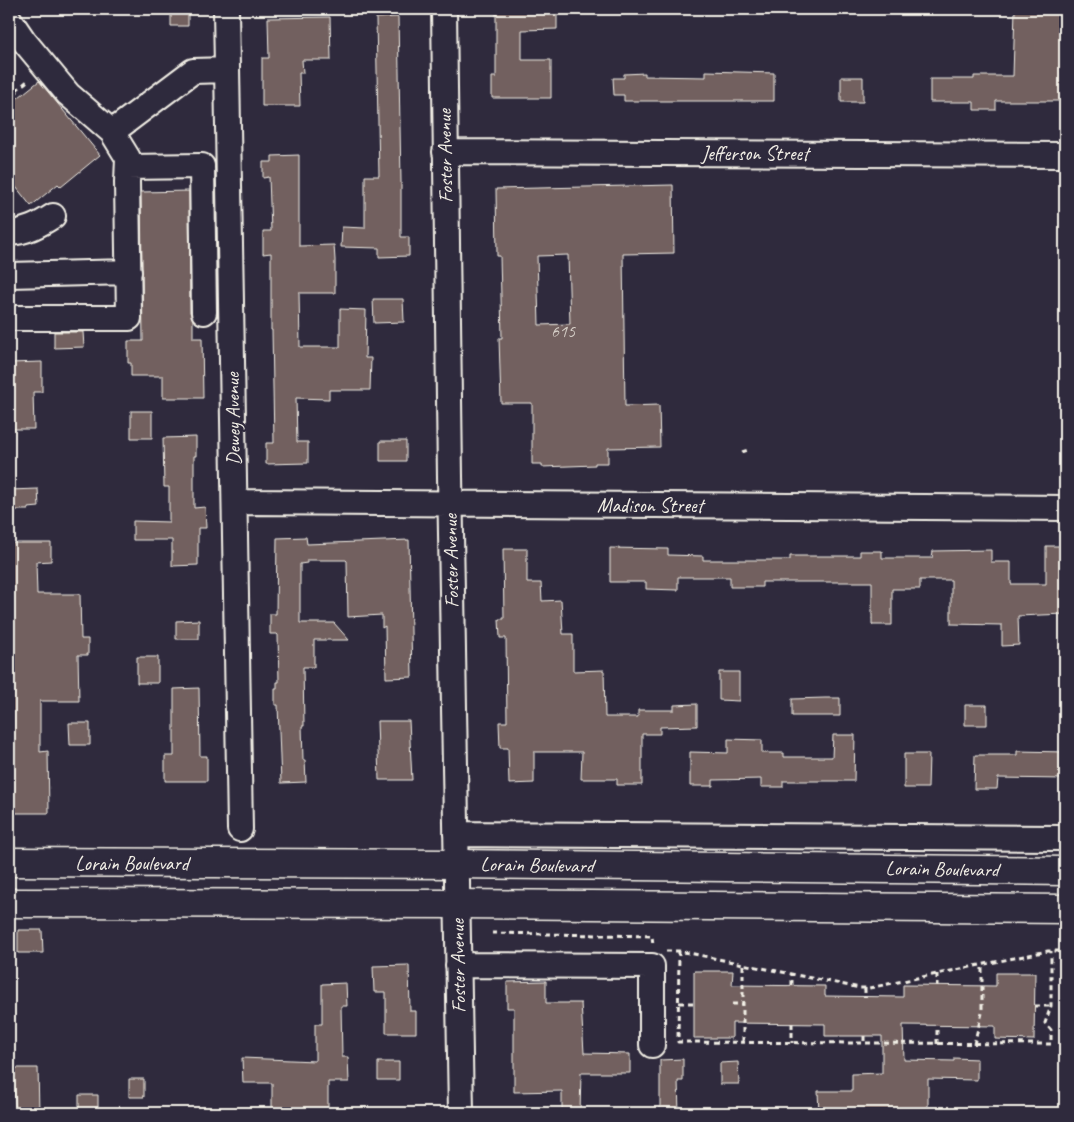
<svg xmlns="http://www.w3.org/2000/svg" width="1074" height="1122" font-family="Caveat,sans-serif">
<style>
.building{fill:#72605f;stroke:#f4f1e8;fill-rule:evenodd}
.lines{fill:none;stroke-linecap:round;stroke-linejoin:round}
.minor-casing{stroke:#f4f1e8;stroke-width:28}
.major-casing{stroke:#f4f1e8;stroke-width:31}
.path{stroke:#f4f1e8;stroke-width:3;stroke-dasharray:5 4;stroke-linecap:butt}
.minor{stroke:#2f2a3d;stroke-width:24}
.major{stroke:#2f2a3d;stroke-width:28}
.labels{text-anchor:middle;dominant-baseline:central;stroke-width:4.5;stroke-linejoin:round;paint-order:stroke}
.number-label{font-size:18px;fill:#d4cdc6}
.street-label{font-size:20px;fill:#f4f1e8;stroke:#2f2a3d}
</style>
<rect width="100%" height="100%" fill="#2f2a3d"/>
<filter id="ink" filterUnits="userSpaceOnUse"><feTurbulence type="fractalNoise" baseFrequency=".02" numOctaves="2"/><feDisplacementMap in="SourceGraphic" scale="10" xChannelSelector="R" yChannelSelector="G"/><feConvolveMatrix kernelMatrix="1 2 1 2 8 2 1 2 1" color-interpolation-filters="sRGB"/></filter>
<g filter="url(#ink)">
<!-- building -->
<path class="building" d="M 188,9 L 188,26 L 171,26 L 171,10 Z
M 496,9 L 521,9 L 521,11 L 557,11 L 557,29 L 522,30 L 522,60 L 551,60 L 551,98 L 492,98 L 492,77 L 496,77 Z
M 1015,9 L 1065,9 L 1065,101 L 996,101 L 996,110 L 974,110 L 974,102 L 930,102 L 930,79 L 974,79 L 974,76 L 1013,76 Z
M 330,17 L 331,60 L 302,60 L 303,73 L 299,73 L 300,106 L 262,106 L 262,58 L 269,58 L 268,18 Z
M 398,17 L 401,182 L 401,237 L 409,237 L 409,256 L 379,257 L 379,248 L 341,247 L 342,227 L 365,228 L 365,176 L 379,176 L 376,18 Z
M 706,71 L 774,73 L 774,101 L 624,101 L 624,95 L 614,95 L 613,78 L 624,78 L 624,74 L 645,73 L 645,76 L 706,77 Z
M 841,77 L 863,77 L 863,102 L 841,102 Z
M 39,81 L 100,155 L 61,187 L 58,184 L 31,206 L 9,178 L 9,105 Z
M 299,155 L 299,246 L 334,245 L 335,260 L 335,293 L 299,293 L 300,347 L 340,347 L 340,309 L 366,310 L 365,358 L 371,358 L 370,390 L 329,390 L 329,399 L 296,398 L 297,442 L 308,442 L 308,463 L 266,464 L 266,443 L 274,443 L 272,330 L 271,330 L 271,253 L 263,254 L 263,231 L 271,231 L 269,177 L 263,178 L 263,162 L 272,162 L 272,156 Z
M 673,185 L 674,253 L 623,254 L 625,406 L 659,405 L 660,447 L 608,448 L 608,463 L 595,463 L 595,465 L 542,467 L 542,464 L 532,464 L 532,403 L 501,403 L 499,338 L 502,338 L 500,256 L 497,256 L 496,189 ZM 568,255 L 570,324 L 539,325 L 537,256 Z
M 189,191 L 190,312 L 193,320 L 193,338 L 202,338 L 203,398 L 163,398 L 163,376 L 131,376 L 131,363 L 128,363 L 128,341 L 143,341 L 141,192 Z
M 373,299 L 403,299 L 404,322 L 374,323 Z
M 54,332 L 83,332 L 84,347 L 54,348 Z
M 42,362 L 42,392 L 33,392 L 34,429 L 9,429 L 9,363 Z
M 131,411 L 152,411 L 152,438 L 131,438 Z
M 196,437 L 196,456 L 194,456 L 194,508 L 205,507 L 206,528 L 198,528 L 198,565 L 172,566 L 172,540 L 133,540 L 133,521 L 169,522 L 169,487 L 164,487 L 163,438 Z
M 380,441 L 406,441 L 406,461 L 380,461 Z
M 38,489 L 39,507 L 28,508 L 28,510 L 9,510 L 9,490 Z
M 306,537 L 307,544 L 409,540 L 412,677 L 386,678 L 385,626 L 382,628 L 382,615 L 348,617 L 347,561 L 346,560 L 307,560 L 307,563 L 300,564 L 300,623 L 334,623 L 349,640 L 314,640 L 314,667 L 303,667 L 304,726 L 302,726 L 303,760 L 305,760 L 306,782 L 281,783 L 278,705 L 275,705 L 275,689 L 277,689 L 277,682 L 279,682 L 278,635 L 277,634 L 270,634 L 270,614 L 276,614 L 277,538 Z
M 9,543 L 51,543 L 51,561 L 36,562 L 37,594 L 80,594 L 81,639 L 88,639 L 88,655 L 78,655 L 79,701 L 40,701 L 40,752 L 48,751 L 49,813 L 9,813 L 9,794 L 14,794 L 13,732 L 9,732 Z
M 1046,546 L 1065,546 L 1065,614 L 1018,616 L 1019,645 L 1002,646 L 1002,625 L 951,624 L 951,580 L 920,580 L 920,589 L 892,589 L 892,625 L 872,625 L 872,582 L 762,582 L 762,587 L 730,587 L 730,577 L 678,577 L 678,590 L 646,589 L 646,582 L 610,582 L 610,548 L 668,549 L 668,555 L 703,556 L 703,560 L 790,560 L 790,556 L 860,556 L 860,551 L 882,551 L 882,558 L 932,558 L 933,551 L 991,550 L 991,562 L 1011,562 L 1011,584 L 1046,584 Z
M 503,549 L 527,549 L 527,583 L 541,583 L 542,601 L 561,600 L 563,634 L 573,634 L 573,671 L 604,670 L 605,717 L 638,717 L 638,710 L 674,710 L 674,705 L 697,704 L 697,726 L 660,727 L 660,734 L 642,734 L 642,785 L 617,785 L 617,779 L 581,779 L 582,752 L 534,752 L 534,783 L 509,784 L 508,748 L 500,748 L 499,722 L 507,722 L 506,638 L 500,638 L 499,619 L 504,619 Z
M 199,620 L 199,639 L 176,639 L 176,621 Z
M 137,657 L 158,657 L 158,683 L 137,683 Z
M 719,672 L 739,672 L 739,701 L 719,700 Z
M 199,688 L 200,756 L 207,756 L 207,781 L 165,781 L 165,756 L 174,756 L 174,689 Z
M 825,698 L 840,698 L 840,716 L 792,716 L 792,699 Z
M 965,705 L 987,705 L 987,725 L 965,725 Z
M 377,721 L 409,721 L 412,780 L 379,780 Z
M 69,723 L 90,723 L 90,745 L 70,745 Z
M 833,735 L 855,735 L 854,781 L 783,781 L 783,787 L 761,787 L 761,779 L 713,780 L 713,786 L 690,786 L 690,752 L 728,753 L 728,739 L 762,740 L 762,753 L 784,753 L 784,757 L 832,757 Z
M 1017,751 L 1065,752 L 1065,779 L 998,778 L 997,789 L 974,789 L 975,755 L 1017,755 Z
M 904,754 L 929,754 L 928,788 L 904,788 Z
M 18,930 L 42,930 L 43,953 L 18,953 Z
M 409,965 L 410,1011 L 416,1011 L 416,1033 L 386,1033 L 386,992 L 374,992 L 373,966 Z
M 694,971 L 733,971 L 732,985 L 825,986 L 825,996 L 903,997 L 903,985 L 996,986 L 996,973 L 1035,973 L 1034,1040 L 995,1039 L 995,1026 L 903,1025 L 904,1060 L 954,1061 L 954,1058 L 977,1059 L 977,1080 L 928,1079 L 928,1113 L 819,1113 L 818,1091 L 852,1091 L 852,1074 L 882,1073 L 882,1036 L 825,1036 L 825,1024 L 732,1023 L 732,1038 L 694,1038 Z
M 546,981 L 546,1003 L 581,1003 L 584,1053 L 630,1054 L 630,1073 L 581,1073 L 580,1112 L 562,1112 L 562,1091 L 514,1092 L 514,1008 L 507,1008 L 507,982 Z
M 346,983 L 347,1006 L 341,1006 L 342,1057 L 348,1057 L 349,1082 L 328,1082 L 328,1113 L 272,1113 L 272,1083 L 243,1083 L 242,1058 L 315,1061 L 315,1024 L 322,1024 L 322,984 Z
M 683,1059 L 683,1081 L 678,1081 L 679,1113 L 660,1113 L 660,1060 Z
M 378,1062 L 399,1062 L 399,1080 L 378,1080 Z
M 738,1062 L 739,1084 L 720,1084 L 720,1063 Z
M 13,1068 L 38,1068 L 39,1113 L 16,1113 Z
M 129,1079 L 144,1079 L 144,1097 L 129,1097 Z
M 79,1095 L 98,1095 L 98,1113 L 79,1113 Z"/>
<g class="lines">
<defs>
<path id="minor" d="M 226,9 L 240,829
M 444,9 L 450,476 L 461,1113
M 9,19 L 24,41 L 68,94 L 112,132 L 128,158 L 127,182 L 129,318 L 9,318
M 112,132 L 193,71 L 227,70
M 445,152 L 1065,155
M 128,167 L 202,166 L 204,312
M 9,233 C 26,232 39,225 53,216
M 9,275 L 129,272
M 235,502 L 1065,508
M 456,834 L 1065,838
M 458,965 L 652,966 L 652,1045"/>
<path id="major" d="M 9,862 L 456,864 L 1065,871
M 9,903 L 457,904 L 1065,909"/>
</defs>
<!-- minor casing -->
<use href="#minor" class="minor-casing"/>
<!-- major casing -->
<use href="#major" class="major-casing"/>
<!-- path -->
<path class="path" d="M 9,82 L 20,96
M 9,96 L 30,79
M 742,452 L 748,450
M 492,933 L 652,936 L 653,945
M 666,951 L 679,951 L 860,988 L 869,988 L 1048,951 L 1065,951
M 679,951 L 678,1042 L 1051,1044 L 1051,1030 L 1045,1023 L 1051,1006 L 1051,951
M 937,974 L 937,986
M 792,985 L 792,974
M 865,988 L 865,997
M 679,1003 L 694,1003
M 732,1004 L 743,1004
M 1035,1006 L 1051,1006
M 792,1023 L 792,1043
M 864,1036 L 864,1043
M 743,1042 L 743,964
M 937,1044 L 937,1026
M 974,1044 L 982,1013 L 982,965"/>
<!-- minor -->
<use href="#minor" class="minor"/>
<!-- major -->
<use href="#major" class="major"/>
</g>
</g>
<g class="labels">
<!-- number labels -->
<g class="number-label">
<text x="563" y="331">615</text>
</g>
<!-- street labels -->
<g class="street-label">
<text x="755" y="153">Jefferson Street</text>
<text transform="translate(445 156) rotate(-91)">Foster Avenue</text>
<text transform="translate(233 419) rotate(-91)">Dewey Avenue</text>
<text x="650" y="505">Madison Street</text>
<text transform="translate(451 561) rotate(-91)">Foster Avenue</text>
<text x="132" y="863">Lorain Boulevard</text>
<text transform="translate(537 865) rotate(1)">Lorain Boulevard</text>
<text transform="translate(942 869) rotate(1)">Lorain Boulevard</text>
<text transform="translate(458 966) rotate(-91)">Foster Avenue</text>
</g>
</g>
<!-- margin -->
<rect width="1074" height="1122" fill="none" stroke="#2f2a3d" stroke-width="30"/>
<rect x="15" y="15" width="1044" height="1092" fill="none" stroke="#f4f1e8" stroke-width="2" filter="url(#ink)"/>
</svg>
